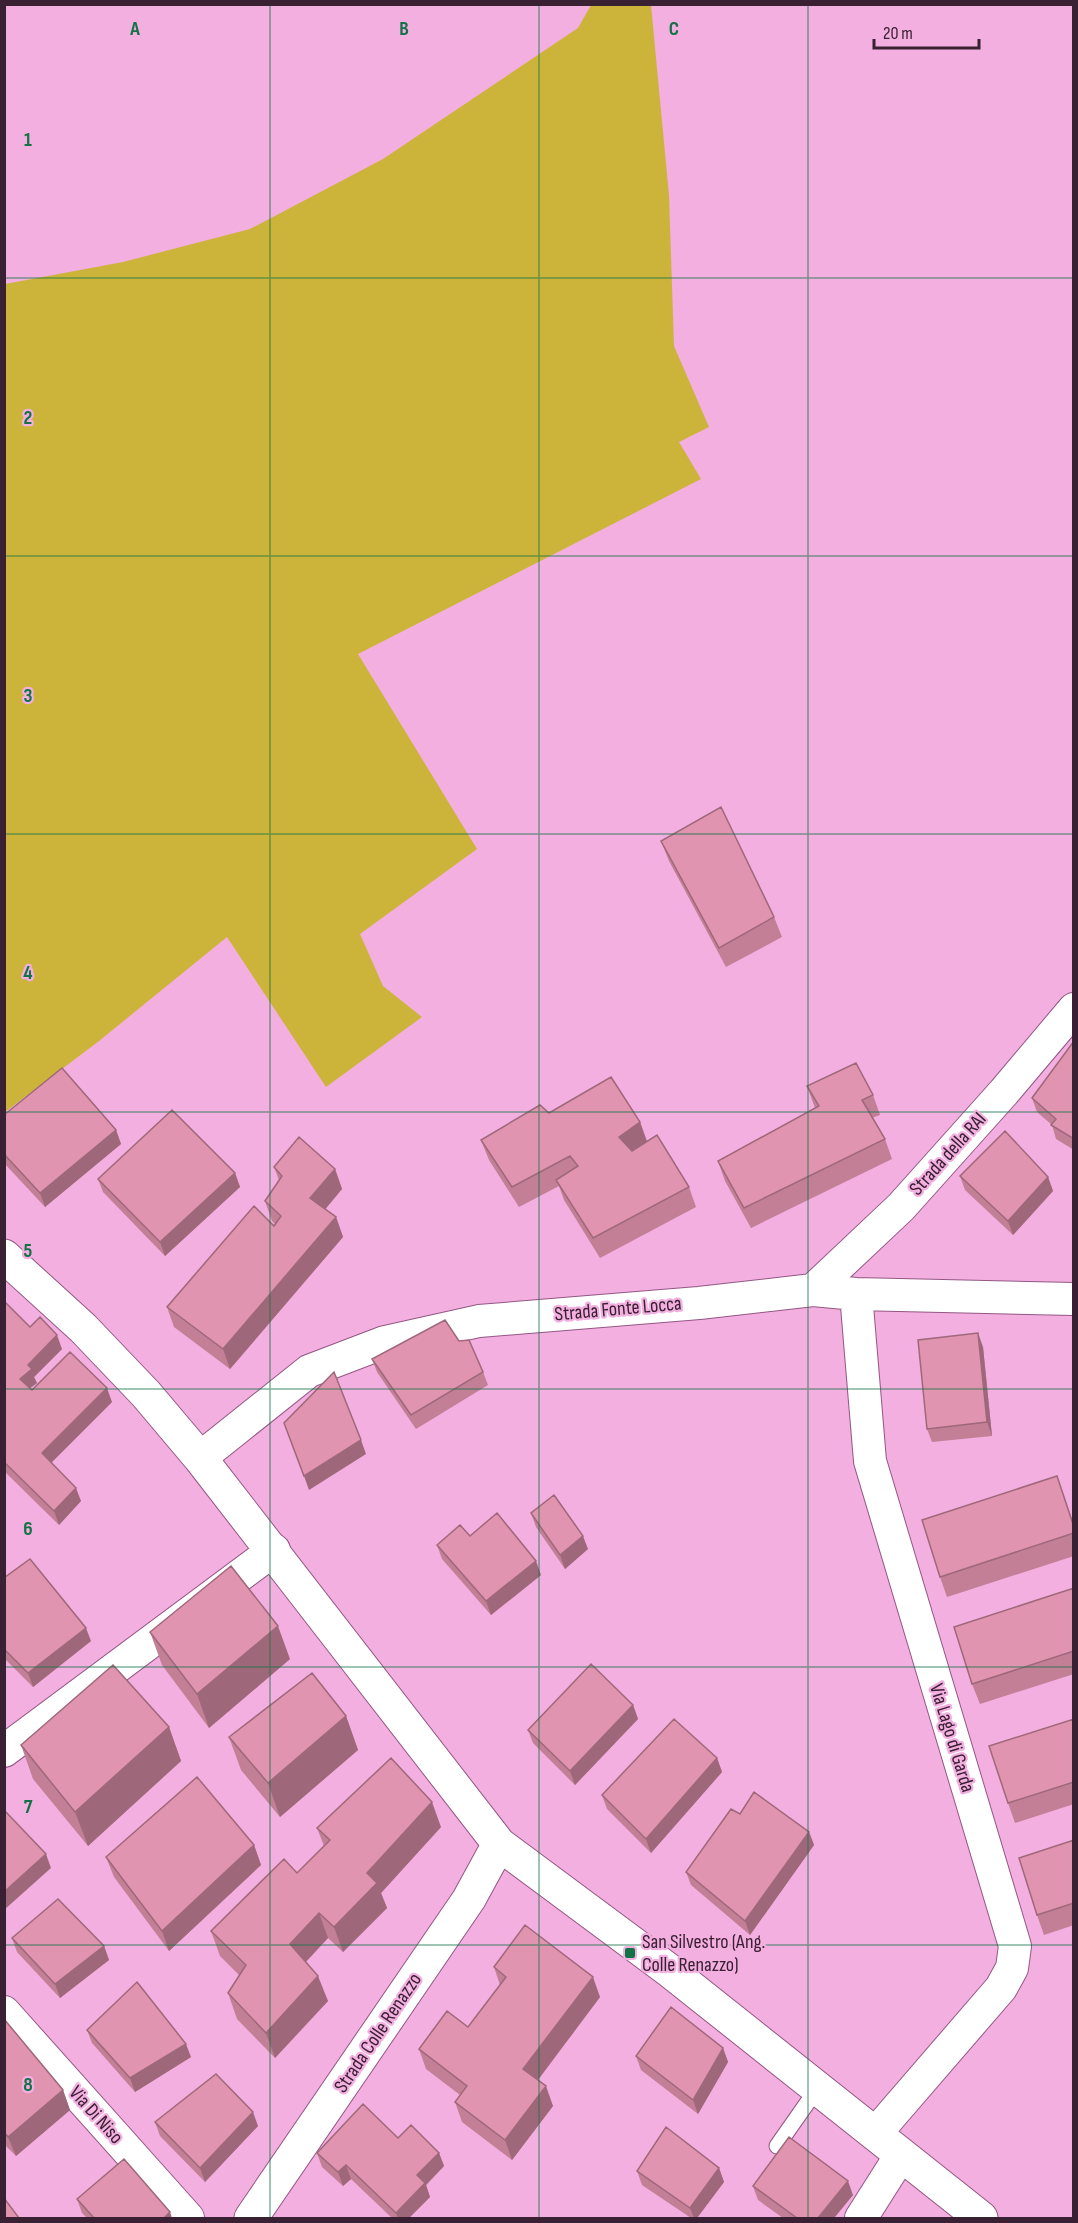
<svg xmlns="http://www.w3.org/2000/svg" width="1078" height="2223" font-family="'Sofia Sans Condensed',sans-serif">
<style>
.green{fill:#ccb43b}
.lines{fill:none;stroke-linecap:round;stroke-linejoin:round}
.service-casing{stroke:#935783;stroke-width:17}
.minor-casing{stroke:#935783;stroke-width:34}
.tertiary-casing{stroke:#935783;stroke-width:35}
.service{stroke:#fff;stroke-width:15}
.minor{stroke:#fff;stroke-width:32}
.tertiary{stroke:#fff;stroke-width:33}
.wall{fill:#c27f96}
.shaded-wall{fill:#9e687a}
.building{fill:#e194af;stroke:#9e687a;stroke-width:1.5}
.grid{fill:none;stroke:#147247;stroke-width:1.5;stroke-opacity:0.55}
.poi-dot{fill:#147247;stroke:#f2afdf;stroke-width:2}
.labels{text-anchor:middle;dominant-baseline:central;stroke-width:4.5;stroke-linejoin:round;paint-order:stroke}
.street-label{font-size:20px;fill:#3a2033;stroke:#f2afdf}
.poi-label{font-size:20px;fill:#3a2033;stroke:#f2afdf;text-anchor:start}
.grid-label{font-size:20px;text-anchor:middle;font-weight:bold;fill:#147247;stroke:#f2afdf;stroke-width:4.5;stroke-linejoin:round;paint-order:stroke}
</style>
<rect width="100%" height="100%" fill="#f2afdf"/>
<!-- green -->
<path class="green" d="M 591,5 L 651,5 L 669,195 L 674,346 L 709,427 L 679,442 L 701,479 L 358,654 L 477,849 L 360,934 L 383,986 L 422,1017 L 326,1087 L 227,937 L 99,1041 L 5,1112 L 5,284 L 123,262 L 250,229 L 383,159 L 578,28 Z"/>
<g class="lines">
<defs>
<path id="service" d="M 777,2146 L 817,2089"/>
<path id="minor" d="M 813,1290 L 901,1207 L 1004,1092 L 1074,1009
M 856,1294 L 870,1461 L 1015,1946 L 1012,1968 L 1001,1988 L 875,2134
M 200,1458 L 309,1371 L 385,1342 L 479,1321 L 699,1303 L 813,1290 L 856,1294 L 1074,1299
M 4,1751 L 274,1550
M 4,2012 L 188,2218
M 861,2218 L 901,2155"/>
<path id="tertiary" d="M 4,1256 L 83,1328 L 146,1394 L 200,1458 L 499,1844 L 670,1971 L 981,2218
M 251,2218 L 469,1899 L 499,1844"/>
</defs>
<!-- service casing -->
<use href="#service" class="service-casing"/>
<!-- minor casing -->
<use href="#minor" class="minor-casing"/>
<!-- tertiary casing -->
<use href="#tertiary" class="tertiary-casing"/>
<!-- service -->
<use href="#service" class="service"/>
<!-- minor -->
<use href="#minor" class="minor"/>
<!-- tertiary -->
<use href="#tertiary" class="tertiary"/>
</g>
<!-- wall -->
<path class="wall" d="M 661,841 L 774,917 L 782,937 L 726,967 L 669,861 Z
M 1074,1041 L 1074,1150 L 1056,1139 L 1052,1125 L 1037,1112 L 1032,1098 Z
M 807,1086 L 873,1095 L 880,1115 L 872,1118 L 885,1139 L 892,1159 L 751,1228 L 725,1181 L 718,1161 L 815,1108 Z
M 549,1113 L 640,1122 L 647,1141 L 689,1187 L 696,1207 L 600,1258 L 564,1200 L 559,1186 L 519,1207 L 489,1160 L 481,1140 Z
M 4,1115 L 116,1130 L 121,1144 L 45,1207 L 4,1163 Z
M 274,1167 L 335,1169 L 342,1189 L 325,1209 L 336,1217 L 343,1237 L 230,1369 L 174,1327 L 167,1307 L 275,1224 L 272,1221 L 265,1201 L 279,1180 Z
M 235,1173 L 240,1187 L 165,1256 L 103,1192 L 98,1179 Z
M 960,1176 L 1048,1177 L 1053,1191 L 1013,1235 L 965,1190 Z
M 4,1301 L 30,1327 L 62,1349 L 34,1377 L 37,1383 L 30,1388 L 32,1390 L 112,1402 L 51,1463 L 81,1501 L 59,1525 L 4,1471 Z
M 459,1341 L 483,1372 L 488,1385 L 416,1429 L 377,1372 L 372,1359 Z
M 983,1347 L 992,1436 L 932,1442 L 927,1429 Z
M 1064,1496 L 1074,1525 L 1074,1556 L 947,1597 L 940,1577 Z
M 531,1513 L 588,1549 L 565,1569 L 536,1527 Z
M 470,1536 L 541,1575 L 491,1615 L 442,1559 L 437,1545 Z
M 4,1578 L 91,1641 L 33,1687 L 4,1658 Z
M 1074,1588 L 1074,1674 L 980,1704 L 972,1684 Z
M 150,1632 L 290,1659 L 209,1728 L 162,1665 Z
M 633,1705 L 638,1719 L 575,1785 L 533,1743 L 528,1730 Z
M 346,1716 L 358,1750 L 280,1817 L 241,1770 L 229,1737 Z
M 1074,1719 L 1074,1804 L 1015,1823 L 1008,1803 Z
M 169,1727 L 181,1761 L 88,1846 L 33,1779 L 21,1745 Z
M 717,1758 L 722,1772 L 651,1853 L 607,1809 L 602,1795 Z
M 441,1827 L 381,1893 L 387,1908 L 343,1952 L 328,1938 L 306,1962 L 328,2001 L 275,2058 L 237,2019 L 228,1993 L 239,1975 L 220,1956 L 211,1931 L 297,1873 L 324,1846 L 317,1828 Z
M 809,1832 L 814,1845 L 750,1935 L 691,1885 L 686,1872 Z
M 1074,1840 L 1074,1925 L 1044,1935 L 1037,1915 Z
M 254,1845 L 261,1865 L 169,1951 L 114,1877 L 106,1857 Z
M 12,1938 L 104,1946 L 109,1960 L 60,1998 L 17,1952 Z
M 494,1967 L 600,1997 L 538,2080 L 553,2106 L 512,2160 L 462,2122 L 455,2102 L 460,2095 L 426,2069 L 419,2049 L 468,2027 L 500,1985 Z
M 4,2019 L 63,2090 L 70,2110 L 16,2156 L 4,2144 Z
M 87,2030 L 191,2057 L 135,2092 L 92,2043 Z
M 723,2048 L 728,2062 L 698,2114 L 641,2070 L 636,2056 Z
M 155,2122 L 258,2126 L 205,2182 L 160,2136 Z
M 398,2138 L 439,2153 L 444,2166 L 426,2185 L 430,2197 L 409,2218 L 392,2218 L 351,2179 L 343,2186 L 322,2167 L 317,2153 Z
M 719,2168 L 724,2182 L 697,2218 L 691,2218 L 642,2185 L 637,2171 Z
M 753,2186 L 853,2195 L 834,2218 L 783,2218 L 758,2200 Z
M 77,2199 L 172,2218 L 87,2218 L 82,2213 Z"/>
<!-- shaded-wall -->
<path class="shaded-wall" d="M 640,1122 L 647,1142 L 626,1157 L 619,1137 Z
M 116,1130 L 121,1144 L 45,1207 L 40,1193 Z
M 335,1169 L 342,1189 L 318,1218 L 310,1198 Z
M 235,1173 L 240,1187 L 165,1256 L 160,1242 Z
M 1048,1177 L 1053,1191 L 1013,1235 L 1008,1221 Z
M 336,1217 L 343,1237 L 230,1369 L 223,1349 Z
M 978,1333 L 983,1347 L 992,1436 L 987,1422 Z
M 57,1335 L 62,1349 L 34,1377 L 37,1383 L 25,1392 L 20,1379 L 28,1365 Z
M 107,1388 L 112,1402 L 47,1467 L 42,1453 Z
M 361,1440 L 366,1454 L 309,1490 L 304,1476 Z
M 76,1488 L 81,1501 L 59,1525 L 54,1511 Z
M 583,1536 L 588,1549 L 565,1569 L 560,1555 Z
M 536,1561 L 541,1575 L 491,1615 L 486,1601 Z
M 278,1626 L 290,1659 L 209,1728 L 197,1694 Z
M 86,1628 L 91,1641 L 33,1687 L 28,1673 Z
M 633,1705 L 638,1719 L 575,1785 L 570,1771 Z
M 346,1716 L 358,1750 L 280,1817 L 268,1783 Z
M 169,1727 L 181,1761 L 88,1846 L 75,1812 Z
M 717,1758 L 722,1772 L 651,1853 L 646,1839 Z
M 432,1802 L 441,1827 L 381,1893 L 387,1908 L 343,1952 L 334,1927 L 367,1873 Z
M 809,1832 L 814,1845 L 750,1935 L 745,1921 Z
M 254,1845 L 261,1865 L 169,1951 L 162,1931 Z
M 46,1854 L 51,1868 L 4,1910 L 4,1892 Z
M 319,1913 L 328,1938 L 299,1969 L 290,1944 Z
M 104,1946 L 109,1960 L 60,1998 L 55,1984 Z
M 318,1976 L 328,2001 L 275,2058 L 266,2033 Z
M 593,1977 L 600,1997 L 531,2089 L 523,2069 Z
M 186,2044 L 191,2057 L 135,2092 L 130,2078 Z
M 723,2048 L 728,2062 L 698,2114 L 693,2100 Z
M 546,2086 L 553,2106 L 512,2160 L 505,2140 Z
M 63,2090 L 70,2110 L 16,2156 L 8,2137 Z
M 253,2112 L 258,2126 L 205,2182 L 200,2168 Z
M 439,2153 L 444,2166 L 426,2185 L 430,2197 L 409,2218 L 398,2218 L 396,2213 L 417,2175 Z
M 346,2165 L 351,2179 L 343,2186 L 338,2172 Z
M 719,2168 L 724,2182 L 697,2218 L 694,2218 L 690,2208 Z
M 848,2181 L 853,2195 L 834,2218 L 818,2218 Z
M 170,2212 L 172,2218 L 164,2218 Z"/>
<!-- building -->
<path class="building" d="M 721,807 L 774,917 L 719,948 L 661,841 Z
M 1074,1041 L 1074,1139 L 1051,1125 L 1056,1119 L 1032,1098 Z
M 856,1063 L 873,1095 L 862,1100 L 885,1139 L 744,1208 L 718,1161 L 819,1106 L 807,1086 Z
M 62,1068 L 116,1130 L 40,1193 L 4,1154 L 4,1115 Z
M 611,1077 L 640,1122 L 619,1137 L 632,1151 L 657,1135 L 689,1187 L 593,1238 L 556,1180 L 578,1166 L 570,1156 L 512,1187 L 481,1140 L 540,1105 L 549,1113 Z
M 172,1110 L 235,1173 L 160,1242 L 98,1179 Z
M 1005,1131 L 1048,1177 L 1008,1221 L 960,1176 Z
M 299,1137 L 335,1169 L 310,1198 L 336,1217 L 223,1349 L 167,1307 L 254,1206 L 274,1226 L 281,1216 L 265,1201 L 282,1176 L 274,1167 Z
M 4,1301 L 30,1327 L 40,1317 L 57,1335 L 28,1365 L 32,1369 L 20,1379 L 32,1390 L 70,1352 L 107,1388 L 42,1453 L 76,1488 L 54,1511 L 4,1462 Z
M 445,1320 L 459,1341 L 469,1340 L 483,1372 L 411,1415 L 372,1359 Z
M 978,1333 L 987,1422 L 927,1429 L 918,1340 Z
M 334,1372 L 361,1440 L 304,1476 L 284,1423 Z
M 1057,1476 L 1074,1527 L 1074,1533 L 940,1577 L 922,1520 Z
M 554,1495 L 583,1536 L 560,1555 L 531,1513 Z
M 497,1513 L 536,1561 L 486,1601 L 437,1545 L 460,1525 L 470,1536 Z
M 30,1559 L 86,1628 L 28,1673 L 4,1649 L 4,1578 Z
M 231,1566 L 278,1626 L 197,1694 L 150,1632 Z
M 1074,1588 L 1074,1651 L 972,1684 L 954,1627 Z
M 591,1664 L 633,1705 L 570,1771 L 528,1730 Z
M 113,1665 L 169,1727 L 75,1812 L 21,1745 Z
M 312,1673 L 346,1716 L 268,1783 L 229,1737 Z
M 674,1719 L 717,1758 L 646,1839 L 602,1795 Z
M 1074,1719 L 1074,1782 L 1008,1803 L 989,1746 Z
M 391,1758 L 432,1802 L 367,1873 L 377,1883 L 334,1927 L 319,1913 L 290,1944 L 318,1976 L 266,2033 L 228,1993 L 246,1965 L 211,1931 L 284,1859 L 297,1873 L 330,1840 L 317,1828 Z
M 197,1777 L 254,1845 L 162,1931 L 106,1857 Z
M 754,1792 L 809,1832 L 745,1921 L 686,1872 L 731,1809 L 740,1814 Z
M 4,1810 L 46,1854 L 4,1892 Z
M 1074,1840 L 1074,1903 L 1037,1915 L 1019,1858 Z
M 58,1899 L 104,1946 L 55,1984 L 12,1938 Z
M 525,1925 L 593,1977 L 523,2069 L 546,2086 L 505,2140 L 455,2102 L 467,2086 L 419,2049 L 447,2011 L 468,2027 L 506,1977 L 494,1967 Z
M 137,1982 L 186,2044 L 130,2078 L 87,2030 Z
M 671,2007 L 723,2048 L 693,2100 L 636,2056 Z
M 4,2019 L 63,2090 L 8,2137 L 4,2132 Z
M 216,2074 L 253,2112 L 200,2168 L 155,2122 Z
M 363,2104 L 398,2138 L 411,2125 L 439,2153 L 417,2175 L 425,2183 L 396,2213 L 346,2165 L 338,2172 L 317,2153 Z
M 666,2127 L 719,2168 L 690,2208 L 637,2171 Z
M 789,2137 L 848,2181 L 818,2218 L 797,2218 L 753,2186 Z
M 124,2159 L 170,2212 L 164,2218 L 94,2218 L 77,2199 Z
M 4,2198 L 19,2218 L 4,2218 Z"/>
<!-- grid -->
<path class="grid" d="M 270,4 L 270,2218M 539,4 L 539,2218M 808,4 L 808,2218M 4,278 L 1074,278M 4,556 L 1074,556M 4,834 L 1074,834M 4,1112 L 1074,1112M 4,1389 L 1074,1389M 4,1667 L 1074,1667M 4,1945 L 1074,1945"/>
<!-- markers -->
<rect class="poi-dot" x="624" y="1947" width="12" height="12" rx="3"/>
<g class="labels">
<!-- street labels -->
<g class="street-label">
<text transform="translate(948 1154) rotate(-48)">Strada della RAI</text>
<text transform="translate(618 1309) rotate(-5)">Strada Fonte Locca</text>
<text transform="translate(952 1738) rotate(73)">Via Lago di Garda</text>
<text transform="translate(378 2033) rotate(-56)">Strada Colle Renazzo</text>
<text transform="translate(96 2115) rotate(48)">Via Di Niso</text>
</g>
<!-- poi labels -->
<g class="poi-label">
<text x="642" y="1942">San Silvestro (Ang.<tspan x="642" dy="23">Colle Renazzo)</tspan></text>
</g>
</g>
<g class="grid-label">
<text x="135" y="35">A</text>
<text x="404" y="35">B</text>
<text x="674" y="35">C</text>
<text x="28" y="146">1</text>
<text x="28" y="424">2</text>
<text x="28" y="702">3</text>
<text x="28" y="979">4</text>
<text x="28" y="1257">5</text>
<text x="28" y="1535">6</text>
<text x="28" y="1813">7</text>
<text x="28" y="2091">8</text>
</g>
<!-- border -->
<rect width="1078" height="2223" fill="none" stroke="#3a2033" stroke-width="12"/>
<!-- scale -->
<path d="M874 39v9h105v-9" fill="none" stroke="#3a2033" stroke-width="3"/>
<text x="883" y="39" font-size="18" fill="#3a2033" stroke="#f2afdf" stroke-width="4.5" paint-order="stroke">20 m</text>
</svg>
